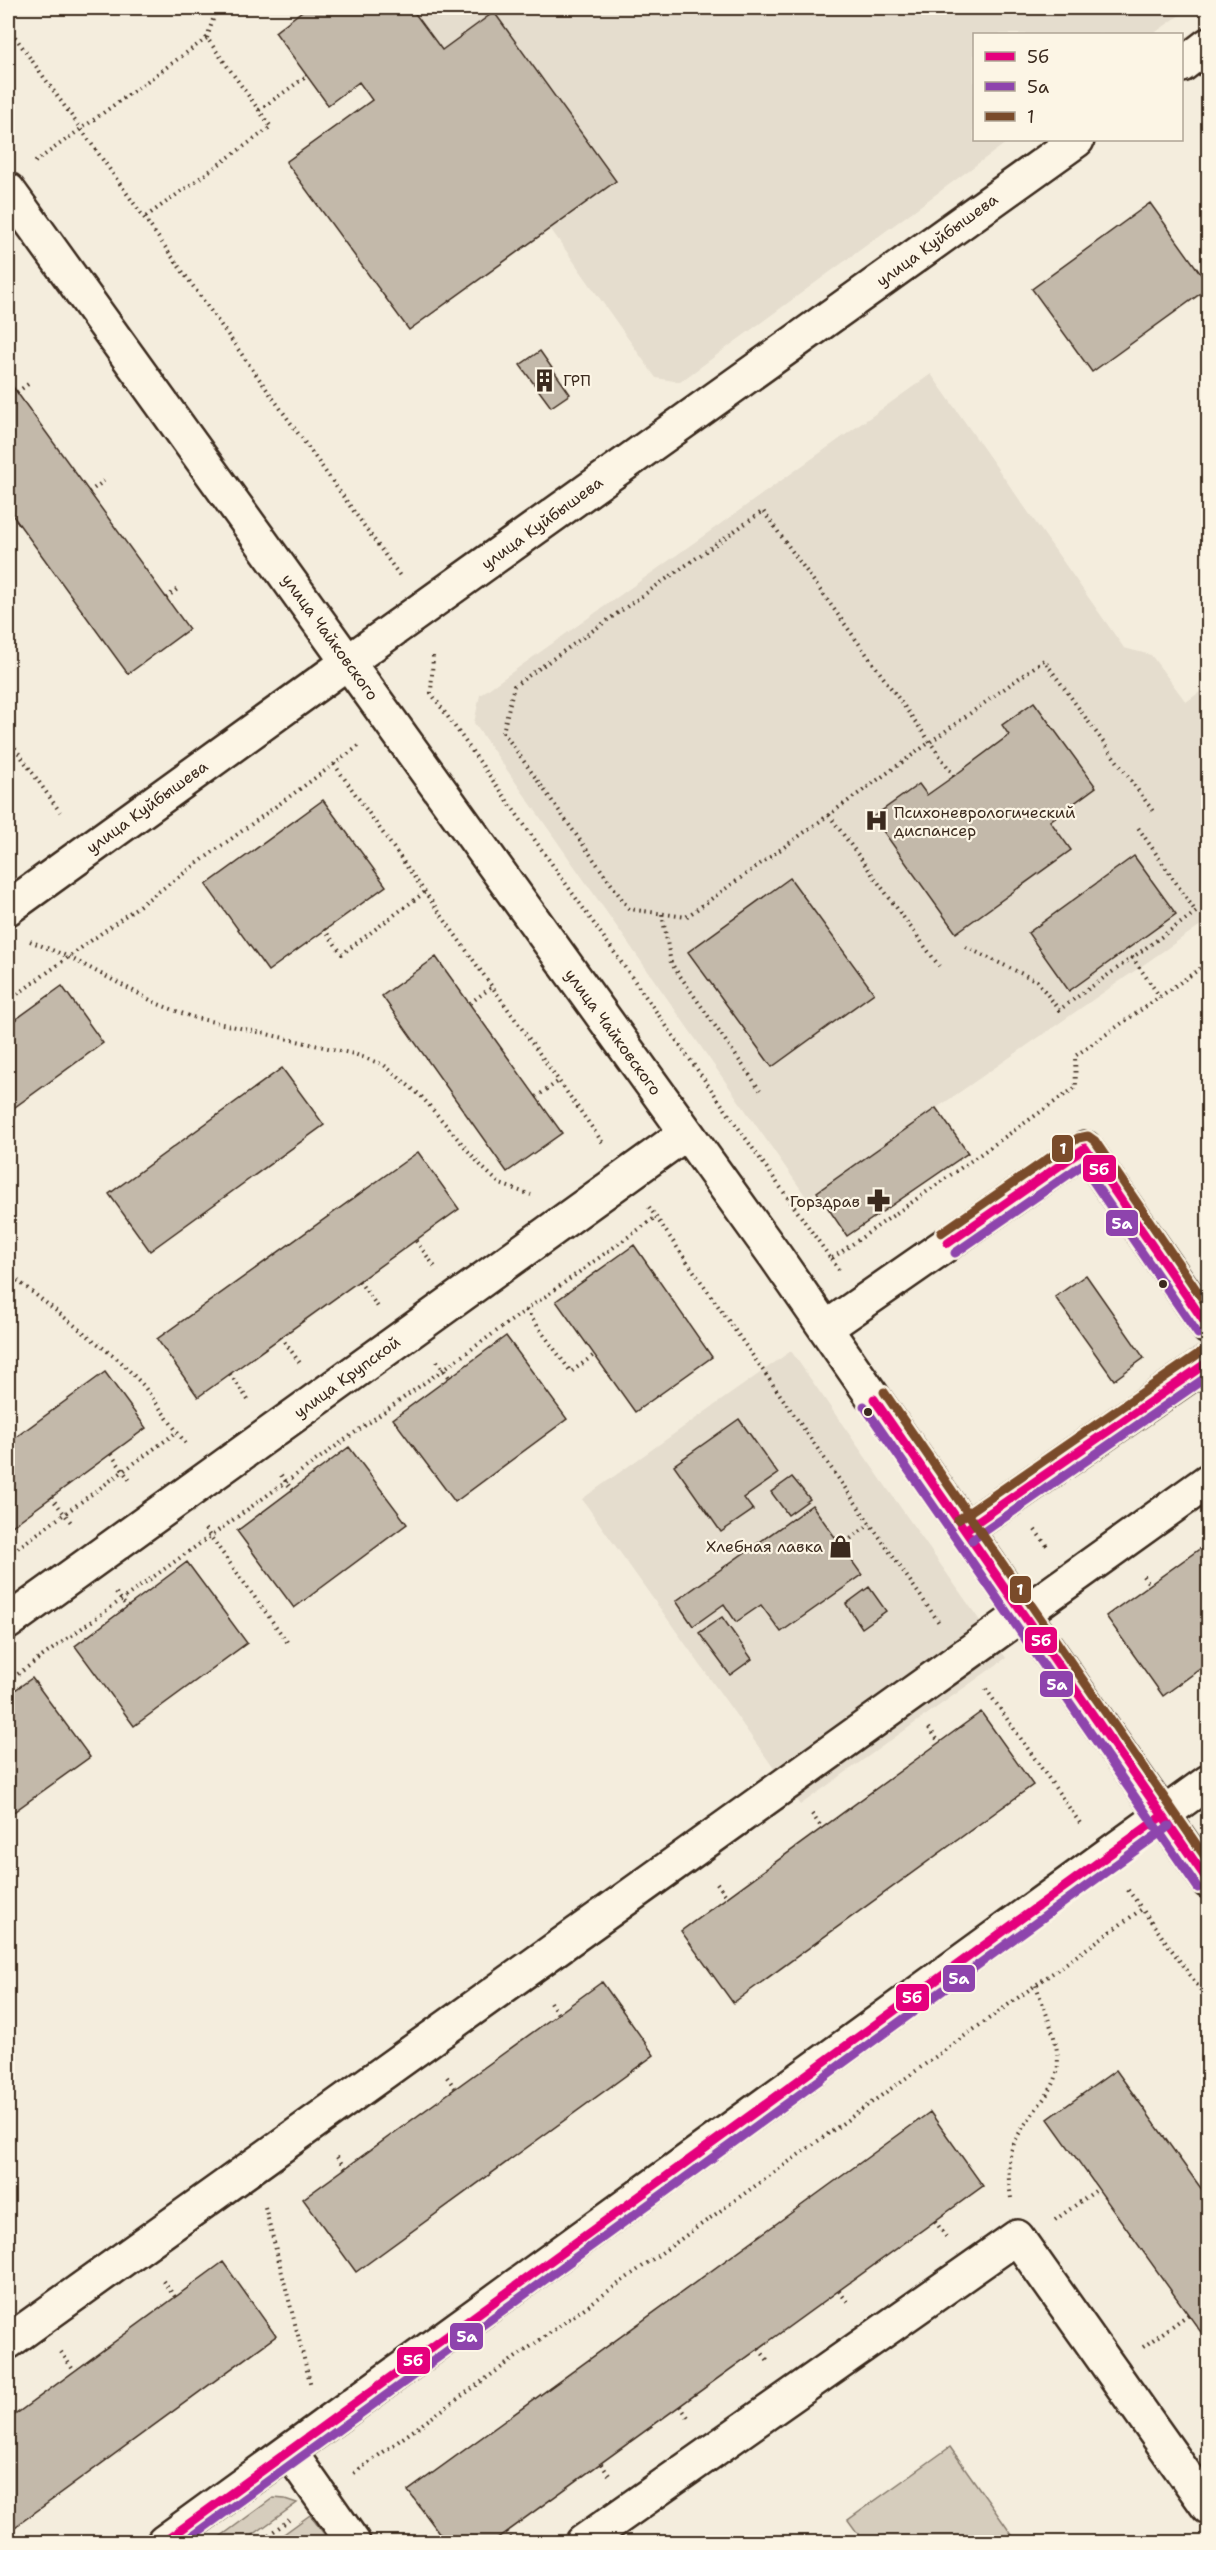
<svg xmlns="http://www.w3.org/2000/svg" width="1216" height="2550" font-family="'Shantell Sans',sans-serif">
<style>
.built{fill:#e5ddce}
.green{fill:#d6cdbd;stroke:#887c6e;stroke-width:1.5}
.building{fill:#c3b9aa;stroke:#3b2a1e;stroke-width:1.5}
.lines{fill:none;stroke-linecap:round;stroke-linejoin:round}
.minor-casing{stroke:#3b2a1e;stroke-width:38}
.major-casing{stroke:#3b2a1e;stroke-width:38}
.path{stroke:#3b2a1e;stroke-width:4;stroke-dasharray:1.5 4.5;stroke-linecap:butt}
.minor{stroke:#fcf5e5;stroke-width:33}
.major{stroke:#fcf5e5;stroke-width:33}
.bus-1-casing{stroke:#fcf5e5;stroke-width:14}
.bus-2-casing{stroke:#fcf5e5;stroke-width:14}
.bus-3-casing{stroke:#fcf5e5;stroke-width:14}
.bus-1{stroke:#e5007d;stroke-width:9}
.bus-2{stroke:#8e44ad;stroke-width:9}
.bus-3{stroke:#7a4b2a;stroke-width:9}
.bus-dot{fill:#3b2a1e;stroke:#fcf5e5;stroke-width:2}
.labels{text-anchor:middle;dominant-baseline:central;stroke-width:4.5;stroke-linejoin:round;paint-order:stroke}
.street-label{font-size:16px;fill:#3b2a1e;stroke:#fcf5e5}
.poi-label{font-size:16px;fill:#3b2a1e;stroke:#fcf5e5;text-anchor:start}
.line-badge{stroke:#fcf5e5;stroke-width:2}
.badge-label{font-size:16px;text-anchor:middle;font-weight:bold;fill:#fff}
</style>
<rect width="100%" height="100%" fill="#f4eddd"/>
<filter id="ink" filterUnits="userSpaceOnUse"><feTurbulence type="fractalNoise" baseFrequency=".0167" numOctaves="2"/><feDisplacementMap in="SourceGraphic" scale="12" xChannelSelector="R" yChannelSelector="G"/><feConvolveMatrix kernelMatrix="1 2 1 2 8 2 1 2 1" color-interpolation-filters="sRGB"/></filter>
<g filter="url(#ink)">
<!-- built -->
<path class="built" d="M 411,8 L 1190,8 L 1153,34 L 974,34 L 974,140 L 1010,140 L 680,382 L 656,378 L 550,228 L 494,12 L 442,50 Z
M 931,374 L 1124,648 L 1151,655 L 1186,702 L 1208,686 L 1208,920 L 807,1198 L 474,723 L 480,695 Z
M 791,1351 L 1006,1658 L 800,1805 L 582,1499 Z"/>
<!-- green -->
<path class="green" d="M 950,2447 L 1017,2542 L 864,2542 L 848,2520 Z
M 273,2498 L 285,2499 L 297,2503 L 243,2542 L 213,2542 Z
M 310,2515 L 330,2542 L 273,2542 Z"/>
<!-- building -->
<path class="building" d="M 306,8 L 411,8 L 442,50 L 494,12 L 616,181 L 409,330 L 286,162 L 372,100 L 359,82 L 328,105 L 275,32 Z
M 1150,203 L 1208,284 L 1208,288 L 1092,372 L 1032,289 Z
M 540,351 L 570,394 L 551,407 L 520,365 Z
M 8,380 L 189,629 L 128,674 L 8,509 Z
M 1034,702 L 1096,787 L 1050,821 L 1071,850 L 956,933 L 873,817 L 919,784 L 927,795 L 954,776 L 1009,735 L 1002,725 Z
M 323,800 L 386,886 L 268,971 L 206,885 Z
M 1134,856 L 1176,914 L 1069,991 L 1028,933 Z
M 790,878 L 874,993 L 772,1067 L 688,952 Z
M 436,957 L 562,1133 L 507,1172 L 382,996 Z
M 62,986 L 103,1043 L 8,1112 L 8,1025 Z
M 282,1068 L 324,1125 L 150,1251 L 109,1194 Z
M 936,1108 L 968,1153 L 847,1236 L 817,1192 Z
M 418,1152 L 459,1209 L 198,1397 L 157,1339 Z
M 634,1245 L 712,1357 L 635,1412 L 556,1301 Z
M 1086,1275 L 1144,1358 L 1114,1380 L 1055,1297 Z
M 506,1336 L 567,1419 L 455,1502 L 393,1419 Z
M 105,1372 L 146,1428 L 8,1529 L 8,1443 Z
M 739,1419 L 778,1474 L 744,1498 L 753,1510 L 721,1532 L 674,1465 Z
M 349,1447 L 407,1524 L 294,1608 L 237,1531 Z
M 792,1477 L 810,1499 L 788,1515 L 771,1492 Z
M 812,1505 L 862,1575 L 781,1632 L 761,1605 L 736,1622 L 724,1604 L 693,1626 L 676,1601 Z
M 1208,1543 L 1208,1663 L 1163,1696 L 1106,1616 Z
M 187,1562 L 247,1643 L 134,1726 L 75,1646 Z
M 869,1587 L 886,1611 L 862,1628 L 846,1604 Z
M 722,1617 L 752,1659 L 730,1675 L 699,1633 Z
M 32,1678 L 90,1757 L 8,1816 L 8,1695 Z
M 981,1712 L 1033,1785 L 733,2003 L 681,1931 Z
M 602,1982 L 654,2055 L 356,2272 L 303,2199 Z
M 1116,2070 L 1208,2198 L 1208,2342 L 1048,2119 Z
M 930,2112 L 983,2186 L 492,2542 L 446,2542 L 408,2491 Z
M 223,2262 L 276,2336 L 8,2532 L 8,2420 Z"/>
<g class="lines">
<defs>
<path id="minor" d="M 1182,65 L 1208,45
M 348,662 L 1077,140
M 826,1328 L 1085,1148 L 1208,1327
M 965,1530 L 1208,1362
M 8,1622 L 686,1133
M 8,2342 L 1208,1481
M 289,2451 L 353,2542
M 164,2542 L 1208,1782
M 583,2542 L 1017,2237 L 1208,2507"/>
<path id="major" d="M 8,190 L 776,1257 L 1208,1881
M 8,908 L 348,662"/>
</defs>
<!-- minor casing -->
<use href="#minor" class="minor-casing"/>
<!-- major casing -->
<use href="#major" class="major-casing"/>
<!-- path -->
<path class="path" d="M 8,27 L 400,576
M 207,38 L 215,13 L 211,8
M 259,110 L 307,76
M 35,162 L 207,38 L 271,127 L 144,218
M 17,392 L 31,382
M 89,492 L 104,481
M 166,598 L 180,587
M 433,656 L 431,693 L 831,1259 L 1076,1087 L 1075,1056 L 1208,963
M 8,738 L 60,812
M 334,764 L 603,1143
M 954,776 L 930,742 L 763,511 L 514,686 L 503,732 L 629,909 L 686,917 C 805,832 925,746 1044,660 L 1155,814
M 829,815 L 939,966
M 662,914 L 671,963 L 760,1090
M 324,929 L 342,954 L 425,892
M 30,941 L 69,957 L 158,1004 L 192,1017 L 354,1054 L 384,1065 L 421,1096 L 483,1168 L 500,1184 L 531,1195
M 966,947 L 1037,981 L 1059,1010 L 1196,912 L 1137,826
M 1132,957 L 1160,997
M 8,1001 L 359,746
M 470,1003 L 492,987
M 8,1009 L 16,1019
M 536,1097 L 559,1081
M 649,1207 L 940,1624
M 416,1241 L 435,1267
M 831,1259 L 839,1270
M 8,1273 L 121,1362 L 143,1385 L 186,1444
M 359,1281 L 378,1307
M 526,1310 L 571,1372 L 594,1355
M 281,1337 L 300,1363
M 437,1361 L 449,1377
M 230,1374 L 248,1400
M 111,1454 L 131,1482
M 281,1475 L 293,1491
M 51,1497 L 73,1525
M 205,1529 L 288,1643
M 1035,1530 L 1047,1546
M 841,1546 L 870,1524
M 8,1555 L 177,1432
M 1143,1576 L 1150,1585
M 116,1593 L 127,1607
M 8,1681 L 656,1217
M 986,1689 L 1082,1826
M 929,1728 L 939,1742
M 812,1814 L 822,1828
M 717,1883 L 727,1897
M 1128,1890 L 1142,1909
M 550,2002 L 558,2014
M 447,2077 L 455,2088
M 337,2157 L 345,2168
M 1011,2198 C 1004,2151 1012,2142 1039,2105 C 1046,2096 1055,2085 1057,2073 C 1062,2045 1044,2011 1036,1985
M 265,2207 L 311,2386
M 1055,2220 L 1098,2189
M 935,2221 L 947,2238
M 163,2281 L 175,2297
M 839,2291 L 849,2304
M 1143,2347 L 1189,2314
M 759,2349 L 769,2362
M 61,2352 L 74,2371
M 680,2406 L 690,2420
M 601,2464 L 609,2475
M 354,2473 L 1142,1909 L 1208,2000
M 506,2532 L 514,2542
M 259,2542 L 289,2520"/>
<!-- minor -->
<use href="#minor" class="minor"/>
<!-- major -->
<use href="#major" class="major"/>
<defs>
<path id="bus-1" d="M 948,1243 L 1085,1148 L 1208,1327
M 874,1399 L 1208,1881
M 965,1530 L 1208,1362
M 164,2542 L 1162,1816"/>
<path id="bus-2" d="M 955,1253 L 1082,1165 L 1198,1334
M 864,1406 L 1198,1888
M 972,1540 L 1208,1376
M 184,2542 L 1169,1826"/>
<path id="bus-3" d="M 941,1233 L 1078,1138 L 1088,1136 L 1095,1141 L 1208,1307
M 884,1392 L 1208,1861
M 958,1520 L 1201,1352"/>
</defs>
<!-- bus-1 casing -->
<use href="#bus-1" class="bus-1-casing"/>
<!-- bus-2 casing -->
<use href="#bus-2" class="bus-2-casing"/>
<!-- bus-3 casing -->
<use href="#bus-3" class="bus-3-casing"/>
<!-- bus-1 -->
<use href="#bus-1" class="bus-1"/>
<!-- bus-2 -->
<use href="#bus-2" class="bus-2"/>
<!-- bus-3 -->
<use href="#bus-3" class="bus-3"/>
</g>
</g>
<!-- icons -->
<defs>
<symbol id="building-bare" viewBox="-9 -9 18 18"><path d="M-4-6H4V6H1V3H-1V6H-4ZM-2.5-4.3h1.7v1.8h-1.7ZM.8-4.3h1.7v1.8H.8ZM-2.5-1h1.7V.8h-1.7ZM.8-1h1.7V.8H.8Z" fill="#3b2a1e" stroke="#fcf5e5" stroke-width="2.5" paint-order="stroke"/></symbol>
<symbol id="hospital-bare" viewBox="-9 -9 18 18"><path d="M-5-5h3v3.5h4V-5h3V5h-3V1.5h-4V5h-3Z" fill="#3b2a1e" stroke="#fcf5e5" stroke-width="2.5" paint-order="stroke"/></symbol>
<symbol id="pharmacy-bare" viewBox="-9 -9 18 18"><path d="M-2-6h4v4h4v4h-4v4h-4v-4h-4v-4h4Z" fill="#3b2a1e" stroke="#fcf5e5" stroke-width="2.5" paint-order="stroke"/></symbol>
<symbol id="shop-bare" viewBox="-9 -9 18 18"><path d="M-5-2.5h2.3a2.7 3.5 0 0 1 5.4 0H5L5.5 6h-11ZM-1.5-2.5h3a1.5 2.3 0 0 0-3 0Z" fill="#3b2a1e" stroke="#fcf5e5" stroke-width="2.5" paint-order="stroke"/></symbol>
</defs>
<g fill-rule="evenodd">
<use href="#building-bare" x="528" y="364" width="33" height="33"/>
<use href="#hospital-bare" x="860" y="804" width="33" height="33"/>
<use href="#pharmacy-bare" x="862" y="1184" width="33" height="33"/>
<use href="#shop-bare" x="824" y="1530" width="33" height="33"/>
</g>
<!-- markers -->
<g class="bus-dot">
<circle cx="1163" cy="1284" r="5"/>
<circle cx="868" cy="1412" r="5"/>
</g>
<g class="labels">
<!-- street labels -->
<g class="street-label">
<text transform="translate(937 240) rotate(-36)">улица Куйбышева</text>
<text transform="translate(542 523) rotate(-36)">улица Куйбышева</text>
<text transform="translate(330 637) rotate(54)">улица Чайковского</text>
<text transform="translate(147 807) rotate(-36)">улица Куйбышева</text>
<text transform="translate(613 1032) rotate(54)">улица Чайковского</text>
<text transform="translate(347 1377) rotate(-36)">улица Крупской</text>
</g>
<!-- poi labels -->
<g class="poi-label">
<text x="563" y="380">ГРП</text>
<text x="894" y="812">Психоневрологический<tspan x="894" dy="18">диспансер</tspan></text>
<text x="860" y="1201" text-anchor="end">Горздрав</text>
<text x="823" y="1546" text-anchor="end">Хлебная лавка</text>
</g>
</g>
<g class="line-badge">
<rect x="1051" y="1134" width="23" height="29" rx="6" fill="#7a4b2a"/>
<rect x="1082" y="1154" width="35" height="29" rx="6" fill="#e5007d"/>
<rect x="1105" y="1209" width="34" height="28" rx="6" fill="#8e44ad"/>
<rect x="1009" y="1575" width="23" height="29" rx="6" fill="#7a4b2a"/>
<rect x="1024" y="1626" width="34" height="28" rx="6" fill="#e5007d"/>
<rect x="1039" y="1670" width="35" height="28" rx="6" fill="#8e44ad"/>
<rect x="942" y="1964" width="34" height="29" rx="6" fill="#8e44ad"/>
<rect x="895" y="1983" width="35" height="29" rx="6" fill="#e5007d"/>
<rect x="449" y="2322" width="35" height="29" rx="6" fill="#8e44ad"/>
<rect x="396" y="2346" width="35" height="29" rx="6" fill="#e5007d"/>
</g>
<g class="badge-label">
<text x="1063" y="1154">1</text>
<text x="1099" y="1175">5б</text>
<text x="1122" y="1229">5а</text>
<text x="1020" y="1595">1</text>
<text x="1041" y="1646">5б</text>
<text x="1057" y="1690">5а</text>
<text x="959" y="1984">5а</text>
<text x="912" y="2003">5б</text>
<text x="467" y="2342">5а</text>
<text x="413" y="2366">5б</text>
</g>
<!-- margin -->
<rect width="1216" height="2550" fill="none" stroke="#fcf5e5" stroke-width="30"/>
<rect x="15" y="15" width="1186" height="2520" fill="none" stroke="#3b2a1e" stroke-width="2" filter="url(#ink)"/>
<!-- legend -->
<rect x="973" y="33" width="210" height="108" fill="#fcf5e5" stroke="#afa495" stroke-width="1.5"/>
<rect x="985" y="52" width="30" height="9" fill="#e5007d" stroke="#afa495" stroke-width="1.5"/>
<text x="1027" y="63" font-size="18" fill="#3b2a1e">5б</text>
<rect x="985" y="82" width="30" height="9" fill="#8e44ad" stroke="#afa495" stroke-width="1.5"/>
<text x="1027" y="93" font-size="18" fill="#3b2a1e">5а</text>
<rect x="985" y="112" width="30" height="9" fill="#7a4b2a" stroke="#afa495" stroke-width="1.5"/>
<text x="1027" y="123" font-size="18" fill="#3b2a1e">1</text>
</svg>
